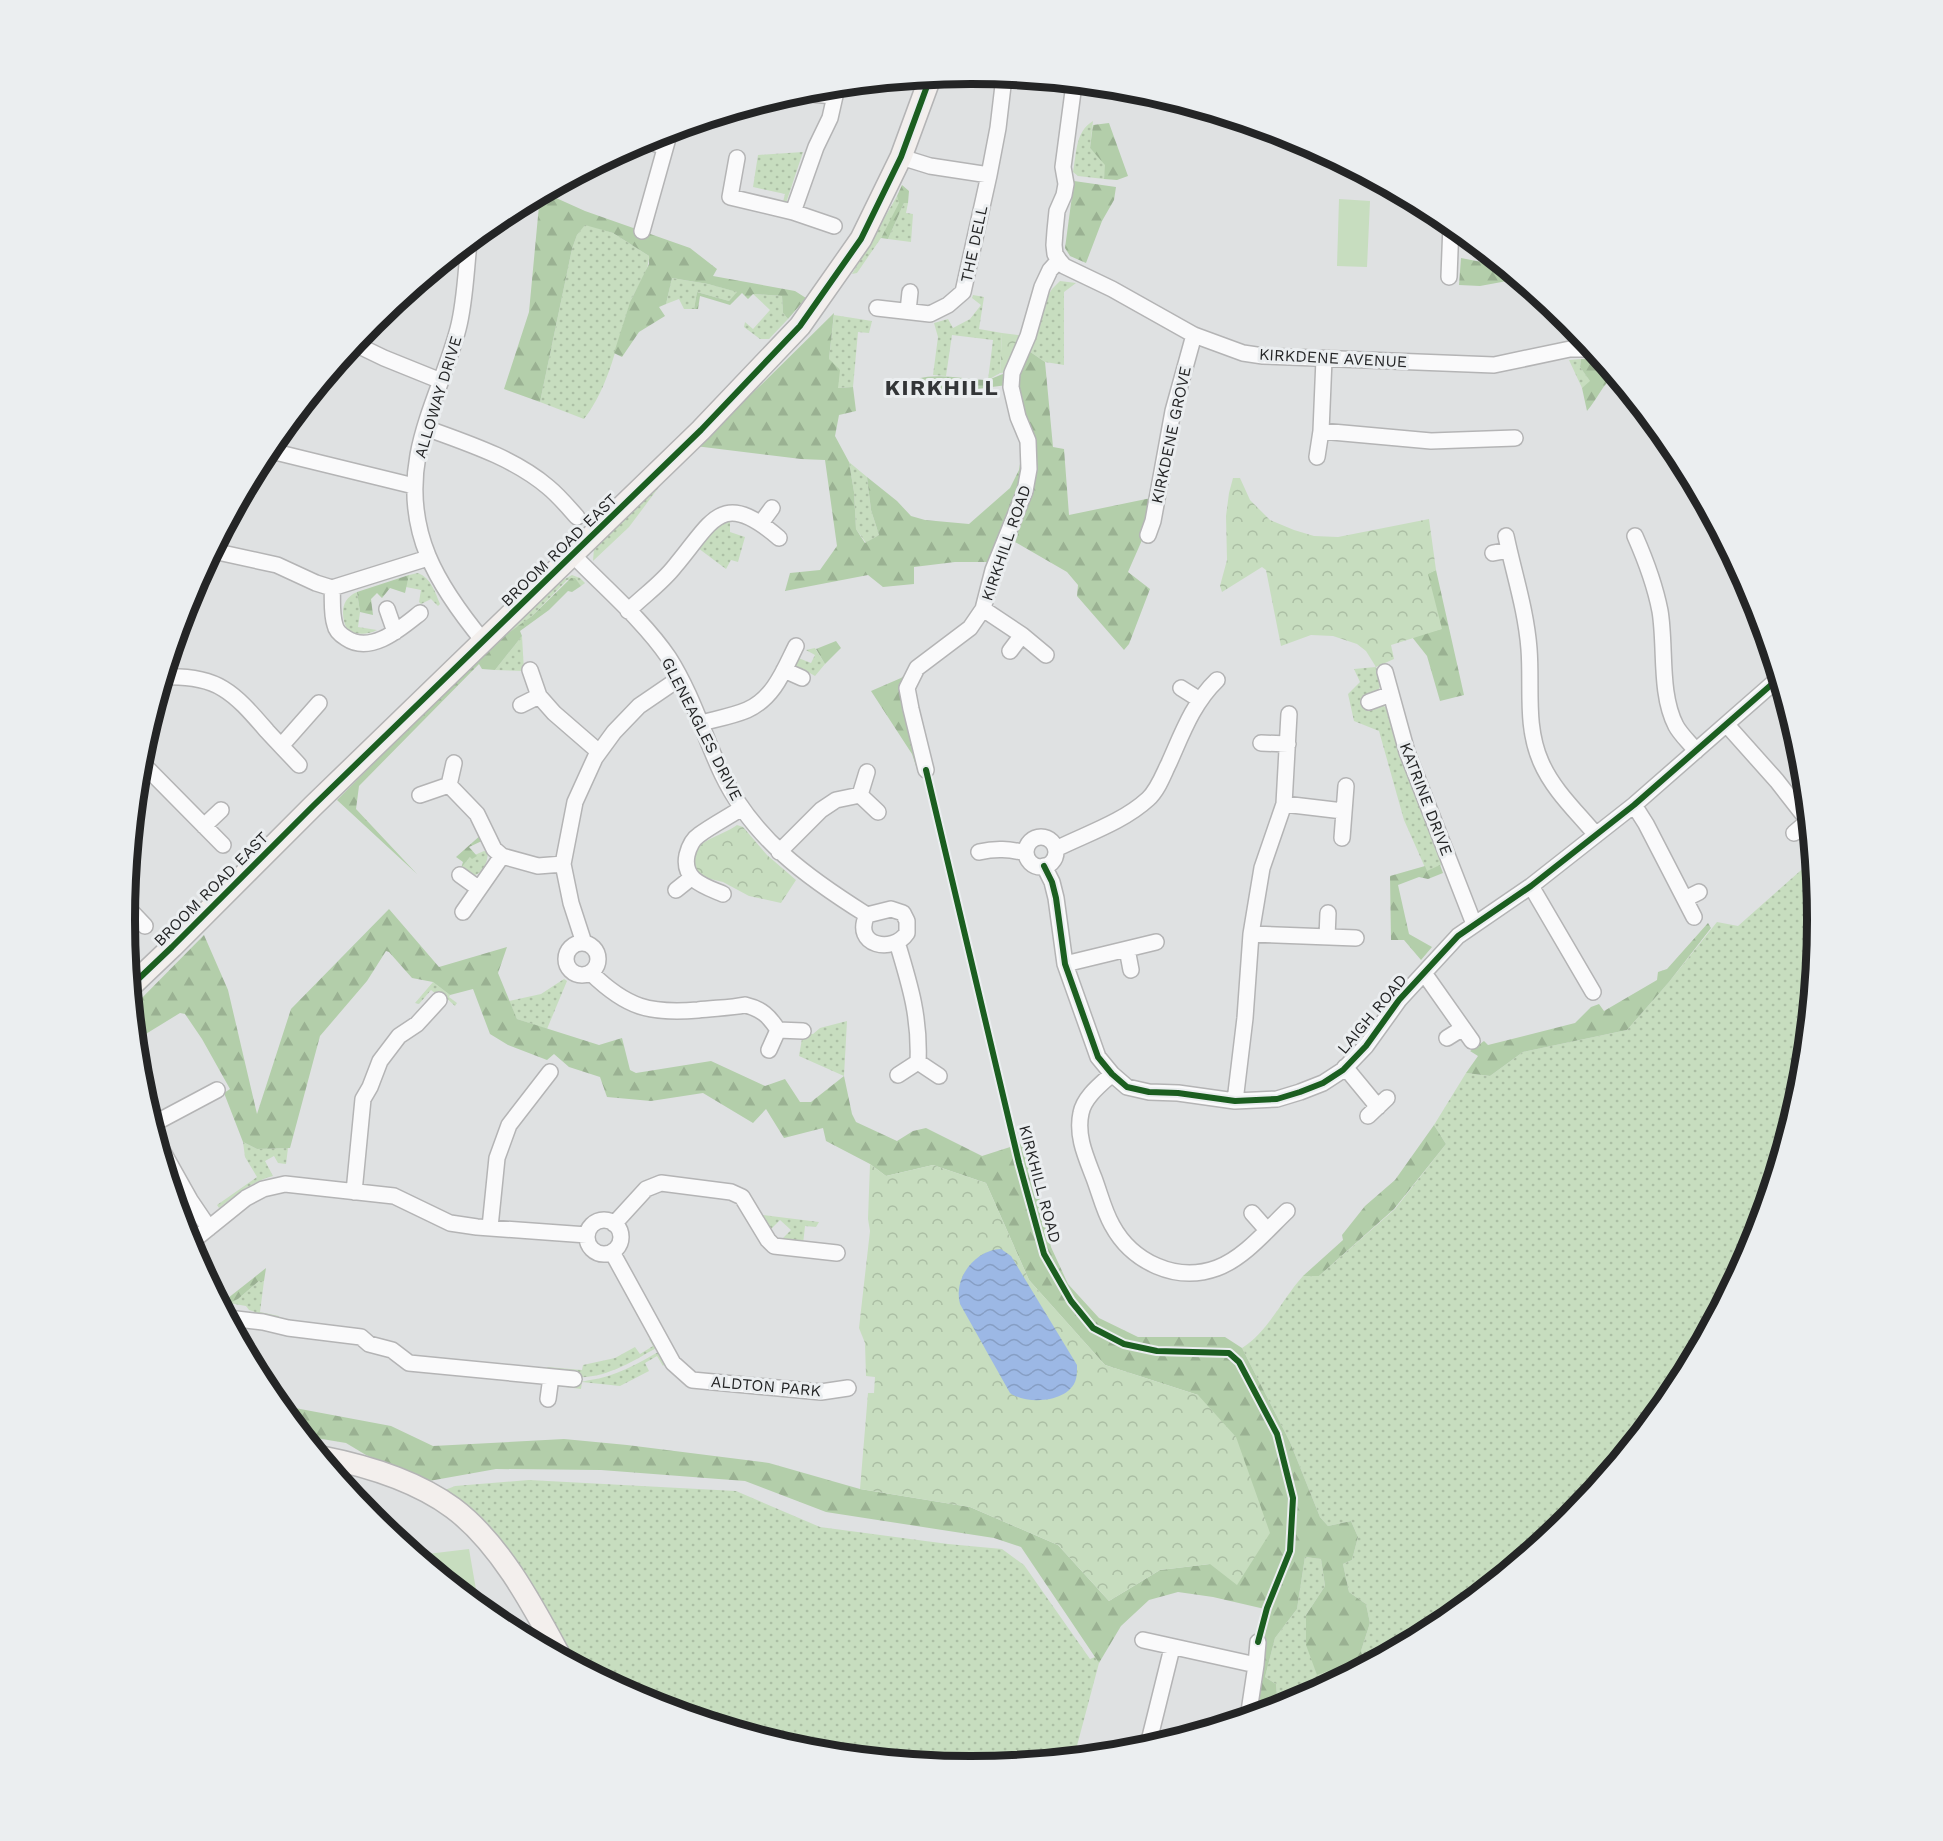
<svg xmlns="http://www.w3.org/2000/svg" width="1943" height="1841" font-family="'Work Sans',sans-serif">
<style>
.grass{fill:url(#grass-dots)}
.forest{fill:url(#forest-firs)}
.park{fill:url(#park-crowns)}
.pitch{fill:#c7ddbf}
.water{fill:url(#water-waves)}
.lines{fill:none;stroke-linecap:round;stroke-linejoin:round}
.street-casing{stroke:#b4b4b5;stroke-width:18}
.secondary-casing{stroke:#b4b4b5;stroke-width:24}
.street{stroke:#fafafb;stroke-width:15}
.secondary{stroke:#f3efed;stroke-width:21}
.cycleway-casing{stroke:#ebeef0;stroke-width:10}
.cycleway{stroke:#1b5e20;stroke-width:6}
.labels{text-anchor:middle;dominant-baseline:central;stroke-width:6;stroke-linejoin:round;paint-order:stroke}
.street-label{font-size:16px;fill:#242526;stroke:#ebeef0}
.district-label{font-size:22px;font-weight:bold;letter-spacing:1.5px;fill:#333537;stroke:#ebeef0}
.rim{fill:none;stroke:#242526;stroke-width:8}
</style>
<defs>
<pattern id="grass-dots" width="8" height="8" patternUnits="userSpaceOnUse" patternTransform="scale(1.5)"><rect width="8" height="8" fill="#c7ddbf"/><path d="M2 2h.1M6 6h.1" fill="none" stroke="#abbea4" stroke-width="1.8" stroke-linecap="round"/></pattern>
<pattern id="forest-firs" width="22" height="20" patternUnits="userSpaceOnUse" patternTransform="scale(1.5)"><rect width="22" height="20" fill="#b3ceaa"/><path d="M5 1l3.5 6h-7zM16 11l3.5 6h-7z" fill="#9ab192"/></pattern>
<pattern id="park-crowns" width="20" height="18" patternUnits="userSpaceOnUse" patternTransform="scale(1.5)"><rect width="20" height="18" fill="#c7ddbf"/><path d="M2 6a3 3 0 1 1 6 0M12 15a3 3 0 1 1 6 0" fill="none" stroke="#abbea4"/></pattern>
<pattern id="water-waves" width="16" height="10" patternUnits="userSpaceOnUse" patternTransform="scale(1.5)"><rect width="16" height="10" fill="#9cb8e5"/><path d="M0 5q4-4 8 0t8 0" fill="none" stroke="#869ec4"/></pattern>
</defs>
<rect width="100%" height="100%" fill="#dfe1e2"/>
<!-- grass -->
<path class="grass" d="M 1093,121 L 1090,148 L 1106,165 L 1104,179 L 1078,176 L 1073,172 C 1077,152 1075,132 1093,121 Z
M 803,152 L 786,203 L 783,202 L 785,194 L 753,187 L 758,155 Z
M 897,196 L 900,203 L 881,238 L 857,273 L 852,274 Z
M 904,203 L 908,203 L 906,213 L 913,214 L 911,242 L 888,239 Z
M 585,224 L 613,233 L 649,256 C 649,273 636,287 630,303 C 617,341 610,386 584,419 L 540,402 L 572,249 L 577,235 Z
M 672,278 L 708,284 L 738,292 L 729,301 L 697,292 L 694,309 L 684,309 L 679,299 L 666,304 Z
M 1060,281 L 1076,283 L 1064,292 L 1064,365 L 1045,362 L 1026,349 L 1047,297 L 1052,289 Z
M 753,294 L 782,296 L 783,313 L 788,319 L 769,339 L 760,339 L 744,327 L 745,322 L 753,329 L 770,310 Z
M 973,295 L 984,297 L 979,329 L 1002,333 L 1000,373 L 988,380 L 993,340 L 952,335 L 946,376 L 933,375 L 938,337 L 934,323 L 948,319 L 953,328 L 970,319 L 981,305 L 972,298 Z
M 834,315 L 872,321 L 869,333 L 858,332 L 853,387 L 837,388 L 829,359 Z
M 1581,359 L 1580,367 L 1591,382 L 1582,388 L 1569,360 Z
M 849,462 L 867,477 L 871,510 L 879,535 L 866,543 L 856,529 L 854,492 Z
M 671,471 L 629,527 L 593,561 L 594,548 Z
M 730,518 L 730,532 L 745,537 L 738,562 L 731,560 L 726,569 L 698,548 L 712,527 Z
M 418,573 C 431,578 435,592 440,604 L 438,606 L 431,599 L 421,604 L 419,602 L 421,590 L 406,587 L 409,575 Z
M 572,575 L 580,578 L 585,583 L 581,586 L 575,579 L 567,580 L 532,616 L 504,637 L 559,582 Z
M 357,592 L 360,612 L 358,627 L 377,630 C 368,635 358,634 348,632 C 341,617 339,600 357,592 Z
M 522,636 L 524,671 L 495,670 Z
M 815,648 L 825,664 L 815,676 L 808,672 L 803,675 L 796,669 L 796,657 L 811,663 L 815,655 L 806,650 Z
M 1376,667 C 1380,676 1384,683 1377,692 L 1380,704 L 1391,710 L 1445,863 L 1427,872 L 1404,820 L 1379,731 L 1354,721 L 1348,694 L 1360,682 L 1354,669 Z
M 484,851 L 488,852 C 487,865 483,876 468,876 L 461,868 L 470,857 Z
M 1808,864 L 1813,870 L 1818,921 L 1802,1086 L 1754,1245 L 1676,1391 L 1570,1520 L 1442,1625 L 1295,1703 L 1278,1708 L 1276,1684 L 1265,1677 L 1275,1638 L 1297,1609 L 1305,1557 L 1321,1559 L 1325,1586 L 1306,1615 L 1361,1651 L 1370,1623 L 1366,1604 L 1349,1592 L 1343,1564 L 1352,1560 L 1358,1537 L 1351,1521 L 1328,1526 L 1320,1517 L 1290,1442 L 1242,1348 C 1269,1331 1282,1299 1303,1276 L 1319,1276 L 1395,1209 L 1446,1144 L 1434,1125 L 1466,1073 L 1490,1076 L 1523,1052 L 1627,1030 L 1669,982 L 1717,922 L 1738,926 Z
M 564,979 L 567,981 L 547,1029 L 517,1019 L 509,1001 L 541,994 Z
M 433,982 L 450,995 L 449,997 L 457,1003 L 455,1006 L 443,995 L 440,997 L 431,990 L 419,1004 L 415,1003 Z
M 847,1021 L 844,1076 L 799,1056 L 803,1033 L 813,1034 L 820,1028 Z
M 243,1142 L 257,1149 L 288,1148 L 286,1164 L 278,1163 L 274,1156 L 265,1161 L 273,1176 C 251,1182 237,1194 219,1208 L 217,1205 L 257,1177 L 245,1157 Z
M 763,1215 L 819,1222 L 816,1227 L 805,1226 L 803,1244 L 781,1240 L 791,1230 L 780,1220 L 770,1230 L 759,1216 Z
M 259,1281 L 264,1281 L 260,1312 L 279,1316 L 278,1319 L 255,1315 L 255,1312 L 249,1310 L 246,1306 L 229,1303 L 238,1299 Z
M 653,1338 L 658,1347 C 635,1360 605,1379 577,1377 C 568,1376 558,1373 549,1371 L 547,1367 L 582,1370 L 583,1365 L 615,1358 L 635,1347 L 640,1354 L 653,1346 L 649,1339 Z
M 660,1351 L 666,1362 L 663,1366 L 657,1356 L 645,1363 L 649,1371 L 620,1386 L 582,1382 L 581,1389 L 566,1387 L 566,1384 C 574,1382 582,1382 590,1380 C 614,1377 639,1363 660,1351 Z
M 529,1480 L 736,1491 L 820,1527 L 948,1544 L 1002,1549 L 1024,1565 L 1090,1659 L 1095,1657 L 1099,1663 L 1074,1757 L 971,1767 L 806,1751 L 647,1703 L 572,1663 L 552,1628 L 445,1490 L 455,1486 Z"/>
<!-- forest -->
<path class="forest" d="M 1109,123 L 1128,176 L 1117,180 L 1104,179 L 1105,165 L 1090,148 L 1093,125 Z
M 1074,181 L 1116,187 L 1114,200 L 1102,221 L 1086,263 L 1070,256 L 1065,248 Z
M 902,185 L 909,191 L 908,203 L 904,203 L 888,239 L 881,238 L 899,203 L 897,196 Z
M 545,193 L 585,211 L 690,248 L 717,269 L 713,276 L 795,291 L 806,298 L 788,319 L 783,313 L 782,296 L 753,294 L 748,299 L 742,293 L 730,305 L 700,296 L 698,309 L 694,309 L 697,292 L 729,301 L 737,292 L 708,284 L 672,278 L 666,304 L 659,307 L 665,316 L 639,332 L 622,357 L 614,353 L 630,302 L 649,264 L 649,256 L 613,233 L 585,225 L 577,235 L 572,249 L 540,402 L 504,389 L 529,312 L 540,195 Z
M 1461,258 L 1502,266 L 1518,279 L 1480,286 L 1459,285 Z
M 834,313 L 829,359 L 840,370 L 838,388 L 853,387 L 856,411 L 839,415 L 835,436 L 849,462 L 854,492 L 856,529 L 865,543 L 879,535 L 871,510 L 867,477 L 897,501 L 911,516 L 925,520 L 969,524 L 1010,488 L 1019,470 L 1022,451 L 1007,385 L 916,397 L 915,379 C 943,373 958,379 985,380 C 992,380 1001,373 1011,372 L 1025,447 L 1018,498 L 999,536 L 991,562 L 955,562 L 914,567 L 914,584 L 883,587 L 868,575 L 785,591 L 790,573 L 820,570 L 837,546 L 825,460 L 801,459 L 695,446 L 762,384 Z
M 1026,349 L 1045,362 L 1053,447 L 1064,449 L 1069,515 L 1151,498 L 1146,531 L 1128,572 L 1150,589 L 1129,644 L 1124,650 L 1077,596 L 1078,585 L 1067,572 L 1008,538 L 1034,469 L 1015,389 Z
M 1600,358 L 1614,375 C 1603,385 1597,399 1587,411 L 1582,388 L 1590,381 L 1580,367 L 1581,359 Z
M 1436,570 L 1464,695 L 1440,701 L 1427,656 L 1412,637 L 1441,629 L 1427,574 Z
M 409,575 L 405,593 L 390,588 L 382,598 L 377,593 L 371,599 L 373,615 L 360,612 L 357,592 Z
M 571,578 L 575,578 L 581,586 L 572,592 L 568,591 L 549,610 L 520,631 L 522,636 L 495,670 L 482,669 L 479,664 L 359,786 L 356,809 L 417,874 L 337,800 L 489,647 L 532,616 Z
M 836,641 L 841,648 L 825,664 L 816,649 Z
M 914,668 L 904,687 L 923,768 L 917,769 L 912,754 L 871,691 L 901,678 Z
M 482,834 L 484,840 L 469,847 L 477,856 L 472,859 L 470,857 L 461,868 L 463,862 L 456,857 Z
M 1440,865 L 1443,873 L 1428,879 L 1419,877 L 1398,885 L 1409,934 L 1432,947 L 1421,960 L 1404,940 L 1391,940 L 1390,876 L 1425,866 L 1427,871 Z
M 389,909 L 439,967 L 507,947 L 498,973 L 517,1019 L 599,1045 L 622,1038 L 630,1070 L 636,1073 L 711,1061 L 765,1086 L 785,1079 L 800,1102 L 811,1102 L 844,1076 L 852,1114 L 856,1122 L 897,1141 L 913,1131 L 926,1128 L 982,1156 L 1026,1142 L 1051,1247 L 1068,1284 L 1099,1318 L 1138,1337 L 1225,1337 L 1242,1348 L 1290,1442 L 1320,1517 L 1328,1526 L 1351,1521 L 1358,1537 L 1352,1560 L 1343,1564 L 1349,1592 L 1366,1604 L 1370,1623 L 1361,1651 L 1363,1658 L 1317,1675 L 1306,1645 L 1306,1615 L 1325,1586 L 1321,1559 L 1305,1557 L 1297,1609 L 1275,1638 L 1265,1677 L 1276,1684 L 1278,1708 L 1240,1720 L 1269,1610 L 1213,1597 L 1178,1592 L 1149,1600 L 1121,1626 L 1099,1663 L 1021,1547 L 994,1538 L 826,1512 L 745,1481 L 601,1470 L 496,1469 L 429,1481 L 366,1455 L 346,1443 L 304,1436 L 279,1405 L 391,1426 L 433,1446 L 564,1439 L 627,1445 L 769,1463 L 860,1489 L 970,1507 L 1058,1545 L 1109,1601 L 1160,1570 L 1210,1564 L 1198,1395 L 1105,1365 L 1029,1280 L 986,1183 L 933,1165 L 886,1176 L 870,1164 L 826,1141 L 823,1128 L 784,1138 L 766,1109 L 753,1123 L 703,1093 L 651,1101 L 607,1097 L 600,1077 L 569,1067 L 554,1054 L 547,1060 L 508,1045 L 490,1034 L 473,989 L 450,995 L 433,982 L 412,978 L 389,952 L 386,951 L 367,981 L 320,1036 L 290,1148 L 257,1149 L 243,1142 L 224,1093 L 230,1089 L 202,1039 L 185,1014 L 180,1013 L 136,1040 L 133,1007 L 204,935 L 228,990 L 257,1114 L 291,1009 Z
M 1708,923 L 1711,928 L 1669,982 L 1627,1030 L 1523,1052 L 1490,1076 L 1466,1073 L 1478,1056 L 1470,1051 L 1484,1041 L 1488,1045 L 1575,1023 L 1591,1007 L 1599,1004 L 1604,1011 L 1657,980 L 1658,972 L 1667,969 Z
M 1434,1125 L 1446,1144 L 1394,1209 L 1319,1276 L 1303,1276 L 1343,1240 L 1342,1235 L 1365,1206 L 1395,1180 Z
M 266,1268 L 264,1281 L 259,1281 L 238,1299 L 222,1307 L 220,1302 L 223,1302 Z"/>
<!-- park -->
<path class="park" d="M 1002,333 L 1025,336 L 1011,372 L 1000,373 Z
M 1233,478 L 1240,478 L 1250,500 L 1270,520 L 1294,530 L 1314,536 L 1338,537 L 1429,519 L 1436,570 L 1428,574 L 1442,629 L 1391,645 L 1394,659 L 1376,667 L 1366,651 L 1357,644 L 1333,636 L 1311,635 L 1281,646 L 1266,570 L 1262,567 L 1222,592 L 1220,586 L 1227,560 L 1226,516 L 1229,493 Z
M 737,825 L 743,827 L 767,855 L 796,880 L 781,903 L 749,896 L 723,882 L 706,878 L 694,871 C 684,841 720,838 737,825 Z
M 870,1164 L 886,1176 L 933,1165 L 986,1183 L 1029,1280 L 1105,1365 L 1198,1395 L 1236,1437 L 1270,1533 L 1237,1585 L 1210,1564 L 1160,1570 L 1109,1601 L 1058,1545 L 970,1507 L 860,1489 L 868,1393 L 874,1393 L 875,1377 L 866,1376 L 865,1343 L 859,1328 L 870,1231 L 868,1219 Z"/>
<!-- pitch -->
<path class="pitch" d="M 1339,199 L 1370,201 L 1367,267 L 1337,266 Z
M 469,1549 L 479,1607 L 419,1558 L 419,1555 Z"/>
<!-- water -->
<path class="water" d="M 1001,1249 L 1011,1256 L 1077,1365 C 1077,1369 1077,1375 1076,1379 C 1069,1403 1027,1405 1010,1393 L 960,1304 C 953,1278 975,1250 1001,1249 Z"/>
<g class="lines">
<defs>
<path id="street" d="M 1074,84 L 1063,167 L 1066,184 L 1064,195 L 1057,211 L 1055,231 L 1054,245 L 1055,254 L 1059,260 L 1064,266 L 1112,289 L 1194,335 L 1243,353 L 1263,356 L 1494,365 L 1570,349 L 1593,349
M 797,93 L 835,96
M 644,140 L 665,147
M 901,157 L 930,166 L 989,175
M 737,158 L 730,197 L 793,212 L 816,147 L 830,118 L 837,87
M 793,212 L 834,226
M 642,231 L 670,131
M 469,243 C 466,270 465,303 458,329 C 447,371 426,412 418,455 C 404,532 437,585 484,642
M 1449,277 L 1451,224
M 877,308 L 930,314 L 948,305 L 963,292 L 989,175 L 998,128 L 1004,77
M 908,311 L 910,292
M 355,344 L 384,358 L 441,381
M 426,428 C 467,443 514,458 548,487 C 559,496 568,507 577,517
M 1321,431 L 1431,441 L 1515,438
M 267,450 L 414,486
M 1317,457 L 1321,431 L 1324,359
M 761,523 L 772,508
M 1148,535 L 1153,521 L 1173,411 L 1194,335
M 1506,536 C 1514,574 1526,610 1529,649 C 1532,687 1525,726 1541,762 C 1553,790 1577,812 1596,835
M 1635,536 C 1646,561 1655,585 1660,611 C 1666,647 1659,693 1676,726 C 1681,735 1690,743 1696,751
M 213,551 L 277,565 L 316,583 L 332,588 L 428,558
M 1493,553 L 1509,550
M 573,555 C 604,587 644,621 669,658 C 692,694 704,736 722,774 C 753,839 808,878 867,915
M 332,588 C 333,599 331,613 335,625 C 336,631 341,635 346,638 C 371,655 401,628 420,613
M 387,609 L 395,632
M 983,609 L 1022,635 L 1046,655
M 628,611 C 643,596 662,583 675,566 C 713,521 721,488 779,538
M 1010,651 L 1022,635
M 530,670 L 539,696 L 554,713 L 599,752
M 784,670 L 802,678
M 1385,672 L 1407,752 L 1474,924
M 164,677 C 219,675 234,693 267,731 C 277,742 288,753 299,765
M 1181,688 L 1200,700
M 1369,702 L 1391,694
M 521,705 L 539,696
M 701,723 C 716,719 733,716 747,710 C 774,698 784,670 796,646
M 1727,725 L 1777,781 L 1809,822
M 1261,743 L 1288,744
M 281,746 L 319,703
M 140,761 L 223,845
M 926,770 L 911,709 L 907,688 L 917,668 L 970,628 L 983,609 L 993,570 L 1025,491 L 1029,469 L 1028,441 L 1018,417 L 1011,387 L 1012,373 L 1028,336 L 1042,287 L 1050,270 L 1059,260
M 449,785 L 454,763
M 420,795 L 449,785 L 477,814 L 494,849 L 502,856 L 538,866 L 563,864
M 860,795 L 878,812
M 1284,804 L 1343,811
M 1634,805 L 1646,824 L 1694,917
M 204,826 L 221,810
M 1794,833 L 1808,821
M1026 852a15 15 0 1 1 30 0a15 15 0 1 1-30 0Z
M 1342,838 L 1346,786
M 1056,849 C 1086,834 1123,822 1148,799 C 1158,790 1163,775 1169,763 C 1182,734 1193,703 1217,680
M 779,852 L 821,810 L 836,800 L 860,795 L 867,772
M 979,852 C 996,848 1009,849 1026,853
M 1044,866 L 1052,882 L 1056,898 L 1065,964 L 1098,1057 L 1112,1074 L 1127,1087 L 1149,1092 L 1178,1093 L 1235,1101 L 1277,1099 L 1300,1092 L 1323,1083 L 1343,1070 L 1366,1046 L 1399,1000 L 1458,936 L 1531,886 L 1634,805 L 1779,678
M 460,875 L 478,888
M 1531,886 L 1593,992
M 676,890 L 691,878
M 723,894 C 704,886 682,880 687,855 C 689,847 693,839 699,835 C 711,826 728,817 742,808
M 1685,899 L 1699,892
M 126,906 L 145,926
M 891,909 L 903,913 L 907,921 L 907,933 C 893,954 852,946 867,915 Z
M 463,912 L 502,856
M 1251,934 L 1356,938
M 1327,937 L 1328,913
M 897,942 C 910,985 920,1017 918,1062 L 898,1075
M 584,943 L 571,903 L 563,864 L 575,802 L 595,758 L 614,732 L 639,706 L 680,678
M566 959a16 16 0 1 1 32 0a16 16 0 1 1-32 0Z
M 1127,949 L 1131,970
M 1065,964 L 1156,942
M 591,973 C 627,1008 650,1014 698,1010 C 714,1008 730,1008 745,1005 C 762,1009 769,1016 778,1030 L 769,1050
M 1424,973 L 1472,1041
M 778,1030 L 803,1031
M 1447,1038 L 1463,1028
M 918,1062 L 939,1076
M 1345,1067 L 1378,1107
M 1112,1074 C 1101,1084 1084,1097 1081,1113 C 1076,1136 1086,1157 1094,1178 C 1100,1194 1104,1211 1112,1225 C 1132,1262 1176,1283 1217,1268 C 1244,1258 1267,1230 1287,1211
M 1235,1101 L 1245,1018 L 1251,934 L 1262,868 L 1284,804 L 1289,714
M 1368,1116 L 1387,1098
M 155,1123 L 217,1090
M 158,1143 L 190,1200 L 209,1228
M 354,1192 L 363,1099 L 370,1087 L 380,1061 L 399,1036 L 417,1024 L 439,1000
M 1252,1213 L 1267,1230
M587 1237a17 17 0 1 1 34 0a17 17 0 1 1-34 0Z
M 614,1224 L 646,1189 L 661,1183 L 731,1192 L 742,1197 L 768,1240 L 774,1246 L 837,1253
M 490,1227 L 497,1158 L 509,1125 L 550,1072
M 189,1244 L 246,1198 L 263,1189 L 285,1184 L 394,1196 L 450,1223 L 477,1227 L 587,1235
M 612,1252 L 673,1363 L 692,1380 L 821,1392 L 848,1388
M 228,1318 L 263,1322 L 288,1328 L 361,1337 L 369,1344 L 392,1350 L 409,1363 L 574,1379
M 548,1399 L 551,1377
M 1143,1640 L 1256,1665
M 1248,1718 L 1256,1665 L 1258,1642
M 1154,1746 L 1148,1745 L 1172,1648"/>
<path id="secondary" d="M 131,986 L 172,947 L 313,806 L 701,430 L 800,326 L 861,239 L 901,157 L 930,78
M 322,1457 C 368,1466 415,1480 453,1508 C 500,1543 533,1606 560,1656"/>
</defs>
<!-- street casing -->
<use href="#street" class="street-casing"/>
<!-- secondary casing -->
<use href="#secondary" class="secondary-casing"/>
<!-- street -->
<use href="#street" class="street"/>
<!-- secondary -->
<use href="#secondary" class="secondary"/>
<defs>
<path id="cycleway" d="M 926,770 L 1019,1163 L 1044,1254 L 1071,1301 L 1093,1328 L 1124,1344 L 1157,1351 L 1229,1353 L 1239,1362 L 1277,1434 L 1293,1498 L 1290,1551 L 1267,1608 L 1258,1642
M 1044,866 L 1052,882 L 1056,898 L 1065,964 L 1098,1057 L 1112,1074 L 1127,1087 L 1149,1092 L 1178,1093 L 1235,1101 L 1277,1099 L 1300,1092 L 1323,1083 L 1343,1070 L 1366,1046 L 1399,1000 L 1458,936 L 1531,886 L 1634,805 L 1779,678
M 131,986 L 172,947 L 313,806 L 701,430 L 800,326 L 861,239 L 901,157 L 930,78"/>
</defs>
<!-- cycleway casing -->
<use href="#cycleway" class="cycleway-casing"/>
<!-- cycleway -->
<use href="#cycleway" class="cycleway"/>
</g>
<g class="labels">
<!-- street labels -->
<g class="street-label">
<text transform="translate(974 244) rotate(-78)">THE DELL</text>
<text transform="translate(1333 358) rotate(3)">KIRKDENE AVENUE</text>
<text transform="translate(438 397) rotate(-73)">ALLOWAY DRIVE</text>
<text transform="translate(1171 435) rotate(-78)">KIRKDENE GROVE</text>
<text transform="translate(1006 543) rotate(-71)">KIRKHILL ROAD</text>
<text transform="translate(559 550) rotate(-44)">BROOM ROAD EAST</text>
<text transform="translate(702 729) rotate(63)">GLENEAGLES DRIVE</text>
<text transform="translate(1426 799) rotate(69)">KATRINE DRIVE</text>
<text transform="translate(211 889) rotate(-45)">BROOM ROAD EAST</text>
<text transform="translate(1372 1014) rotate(-50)">LAIGH ROAD</text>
<text transform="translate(1040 1184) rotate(75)">KIRKHILL ROAD</text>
<text transform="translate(766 1386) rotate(5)">ALDTON PARK</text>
</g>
<!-- district labels -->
<g class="district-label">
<text x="942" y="387">KIRKHILL</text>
</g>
</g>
<!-- crop -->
<path d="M0 0H1943V1841H0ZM135 920a836 836 0 1 1 1672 0a836 836 0 1 1-1672 0Z" fill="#ebeef0" fill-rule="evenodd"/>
<path class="rim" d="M135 920a836 836 0 1 1 1672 0a836 836 0 1 1-1672 0Z"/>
</svg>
